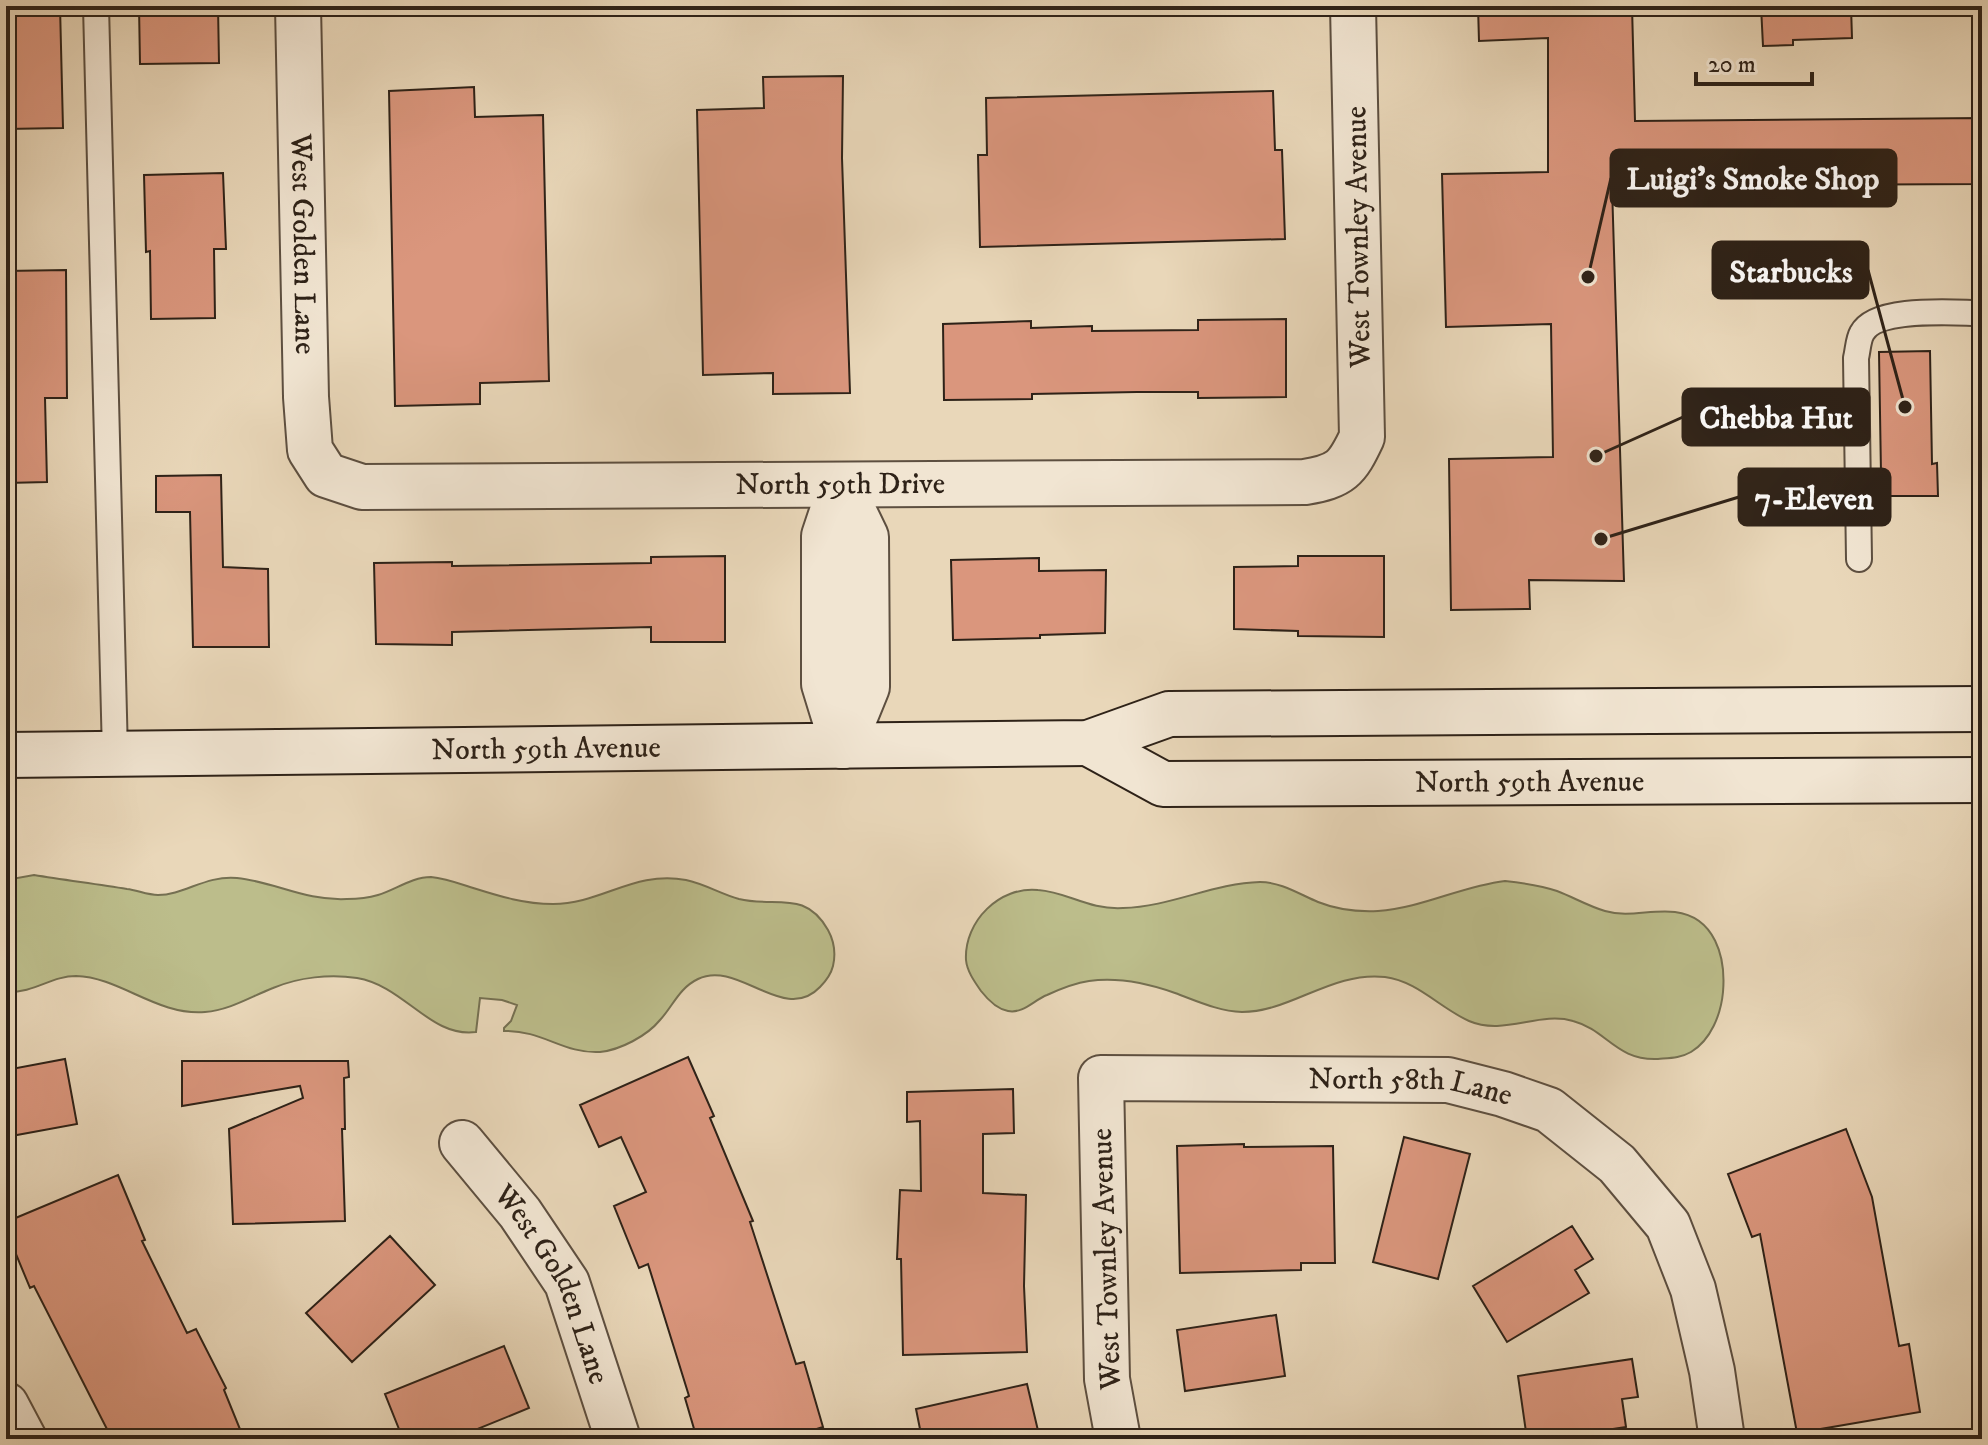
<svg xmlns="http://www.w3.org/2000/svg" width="1988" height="1445" font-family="'IM FELL DW Pica',serif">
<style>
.green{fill:#bcbd8b;stroke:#757052;stroke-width:2}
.building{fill:#da967d;stroke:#2e2218;stroke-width:2}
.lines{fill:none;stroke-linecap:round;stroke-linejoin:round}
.service-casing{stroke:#5d4f40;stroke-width:28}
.minor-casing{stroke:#5d4f40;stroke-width:48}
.secondary-casing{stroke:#2e2218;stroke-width:48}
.service{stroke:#f1e5d2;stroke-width:24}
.minor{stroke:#f1e5d2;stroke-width:44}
.secondary{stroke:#f1e5d2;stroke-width:44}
.labels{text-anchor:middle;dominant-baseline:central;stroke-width:7;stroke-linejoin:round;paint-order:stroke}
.street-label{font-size:30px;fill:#2e2218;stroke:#f1e5d2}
.leader{fill:none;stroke:#2e2218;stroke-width:3}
.callout-dot{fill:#2e2218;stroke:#f1e5d2;stroke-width:3}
.callout{fill:#2e2218;stroke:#2e2218;stroke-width:3}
.callout-label{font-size:32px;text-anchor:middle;font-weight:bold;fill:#fff}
</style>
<rect width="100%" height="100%" fill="#e9d7b9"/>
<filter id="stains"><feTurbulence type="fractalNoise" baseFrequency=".0025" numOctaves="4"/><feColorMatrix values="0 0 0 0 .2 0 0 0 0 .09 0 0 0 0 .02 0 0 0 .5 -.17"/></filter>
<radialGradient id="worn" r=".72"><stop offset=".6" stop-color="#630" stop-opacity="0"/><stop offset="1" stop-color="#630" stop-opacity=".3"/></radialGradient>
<!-- green -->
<path class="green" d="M 34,875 C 65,880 96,884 127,889 C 137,890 147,895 158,895 C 184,895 206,875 237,878 C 276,882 304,901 347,899 C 357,899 368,898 378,895 C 395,890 412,877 431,877 C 443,878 455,882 467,886 C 496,895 522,904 553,904 C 601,904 635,870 686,880 C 705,884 721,894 739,899 C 775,908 805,889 828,930 C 834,941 836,953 833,966 C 831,974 826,981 820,987 C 784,1025 738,959 698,979 C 679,988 673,1006 660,1020 C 647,1036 620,1050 600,1052 C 563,1054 543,1030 504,1031 L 504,1028 L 511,1021 L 517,1005 L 502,1000 L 480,998 L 476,1032 C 430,1038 405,986 357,978 C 330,974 299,977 273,988 C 250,997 230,1010 205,1012 C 157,1016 120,977 76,976 C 51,976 35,993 6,992 L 6,880 Z
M 1505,881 C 1523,883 1540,885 1557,891 C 1573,897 1588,906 1605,911 C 1629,918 1651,909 1675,912 C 1715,917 1726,957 1723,992 C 1721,1014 1711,1040 1691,1052 C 1681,1058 1669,1058 1658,1059 C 1616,1061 1607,1030 1573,1021 C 1539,1011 1504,1036 1469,1021 C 1440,1008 1417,981 1385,977 C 1332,971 1291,1012 1242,1012 C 1218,1011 1197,1001 1175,993 C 1147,983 1118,977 1089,981 C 1075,983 1060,989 1047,995 C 1034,1000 1023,1014 1008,1011 C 997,1009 988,1000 981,991 C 974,981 967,971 966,960 C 964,921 1000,886 1038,890 C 1068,892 1088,910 1123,908 C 1170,907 1214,883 1260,882 C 1281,882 1299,894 1318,902 C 1338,910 1357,912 1378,911 C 1422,908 1462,886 1505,881 Z"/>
<!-- building -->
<path class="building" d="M 6,6 L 60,6 L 63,128 L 6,129 Z
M 139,6 L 218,6 L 219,63 L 140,64 Z
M 1478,6 L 1632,6 L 1635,121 L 1982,118 L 1982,184 L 1612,186 L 1624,581 L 1529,580 L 1530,609 L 1451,610 L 1449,459 L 1553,457 L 1551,324 L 1446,327 L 1442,174 L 1548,172 L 1548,38 L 1479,41 Z
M 1761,6 L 1851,6 L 1852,38 L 1793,40 L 1793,45 L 1763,46 Z
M 843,76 L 842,158 L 850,393 L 773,394 L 773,373 L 703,375 L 697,110 L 764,108 L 763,77 Z
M 474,87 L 475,117 L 543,115 L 549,381 L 480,383 L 480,404 L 395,406 L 389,91 Z
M 1273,91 L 1275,150 L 1282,150 L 1285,239 L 980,247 L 978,155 L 987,155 L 986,98 Z
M 223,173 L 226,249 L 214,249 L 215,318 L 151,319 L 150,251 L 146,252 L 144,175 Z
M 66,270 L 67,398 L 45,398 L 47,482 L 6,483 L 6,271 Z
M 1286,319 L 1286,397 L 1198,398 L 1198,392 L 1137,392 L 1032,394 L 1032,399 L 944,400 L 943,324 L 1031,321 L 1031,328 L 1092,326 L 1092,331 L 1198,330 L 1198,320 Z
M 1930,351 L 1932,464 L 1937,463 L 1938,496 L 1873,496 L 1873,476 L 1881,474 L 1879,352 Z
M 221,475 L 223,567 L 268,569 L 269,647 L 193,647 L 190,512 L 156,512 L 156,476 Z
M 725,556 L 725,642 L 651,642 L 651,627 L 452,632 L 452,645 L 376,644 L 374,563 L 452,562 L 452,566 L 651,563 L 651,557 Z
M 1298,556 L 1384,556 L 1384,637 L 1298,636 L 1298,631 L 1234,629 L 1234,567 L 1298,566 Z
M 1039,558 L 1039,571 L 1106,570 L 1105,633 L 1040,635 L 1040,638 L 953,640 L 951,560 Z
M 688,1057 L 714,1116 L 710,1118 L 753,1221 L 750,1222 L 796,1364 L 804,1362 L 823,1427 L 785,1439 L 697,1439 L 685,1398 L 689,1396 L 648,1264 L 639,1268 L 614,1206 L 646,1192 L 621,1137 L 599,1147 L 580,1105 Z
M 65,1059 L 77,1124 L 6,1137 L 6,1070 Z
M 182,1061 L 348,1061 L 349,1077 L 344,1078 L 345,1129 L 342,1129 L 345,1221 L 233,1224 L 229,1129 L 303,1098 L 300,1086 L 182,1106 Z
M 1013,1089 L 1014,1133 L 983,1134 L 983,1193 L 1026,1195 L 1024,1286 L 1027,1352 L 903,1355 L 901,1259 L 897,1259 L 900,1190 L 921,1191 L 920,1121 L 907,1122 L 907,1092 Z
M 1846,1129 L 1872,1197 L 1899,1346 L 1909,1344 L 1920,1412 L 1797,1433 L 1760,1234 L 1752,1237 L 1728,1174 Z
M 1404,1137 L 1470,1154 L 1438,1279 L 1373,1262 Z
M 1244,1144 L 1244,1147 L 1333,1146 L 1335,1263 L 1301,1263 L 1301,1270 L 1180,1273 L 1177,1146 Z
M 118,1175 L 145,1240 L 142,1241 L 187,1333 L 196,1329 L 226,1388 L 224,1390 L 244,1439 L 112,1439 L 34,1286 L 30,1288 L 6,1230 L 6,1222 Z
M 1572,1226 L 1593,1259 L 1575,1270 L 1589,1293 L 1507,1342 L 1473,1286 Z
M 390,1236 L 435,1285 L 352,1362 L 306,1313 Z
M 1276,1315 L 1285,1376 L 1185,1391 L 1177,1330 Z
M 504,1346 L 529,1408 L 453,1439 L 403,1439 L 385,1394 Z
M 1632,1359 L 1638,1397 L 1622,1399 L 1626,1427 L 1547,1439 L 1527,1439 L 1518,1376 Z
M 1027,1384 L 1040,1439 L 922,1439 L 916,1409 Z"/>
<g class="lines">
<defs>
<path id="service" d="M 96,6 L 115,754
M 1859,559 L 1856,358 C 1858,350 1858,340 1862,333 C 1876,306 1954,313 1982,313"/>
<g id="minor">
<path id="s1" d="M 298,6 L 306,397 L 310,450 L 326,475 L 362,487 L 1305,482 C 1341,476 1347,469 1362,437 L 1353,6"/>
<path d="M 841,485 L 866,537 L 867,678 L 867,687 L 843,746"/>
<path d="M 841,485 L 824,536 L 824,684 L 843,746"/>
<path id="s2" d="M 462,1143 L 520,1213 L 567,1283 L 618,1439"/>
<path d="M 6,1405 L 24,1439"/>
<path id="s3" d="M 1118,1439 L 1107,1379 L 1101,1078 L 1448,1080 L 1503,1094 L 1549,1110 L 1617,1164 L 1668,1225 L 1693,1289 L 1712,1371 L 1722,1439"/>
</g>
<g id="secondary">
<path id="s4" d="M 1088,743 L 1163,784 L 1982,780"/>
<path id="s5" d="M 6,755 L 1088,743 L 1169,714 L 1982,709"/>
</g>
</defs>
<!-- service casing -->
<use href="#service" class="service-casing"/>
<!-- minor casing -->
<use href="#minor" class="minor-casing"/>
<!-- secondary casing -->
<use href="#secondary" class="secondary-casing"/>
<!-- service -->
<use href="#service" class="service"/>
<!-- minor -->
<use href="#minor" class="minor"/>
<!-- secondary -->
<use href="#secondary" class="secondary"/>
</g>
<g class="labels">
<!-- street labels -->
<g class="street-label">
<text transform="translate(1359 237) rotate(-91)">West Townley Avenue</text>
<text stroke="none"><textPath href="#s1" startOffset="238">West Golden Lane</textPath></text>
<text stroke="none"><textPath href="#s1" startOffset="990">North 59th Drive</textPath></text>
<text stroke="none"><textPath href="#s5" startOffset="540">North 59th Avenue</textPath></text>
<text stroke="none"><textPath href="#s4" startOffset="452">North 59th Avenue</textPath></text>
<text stroke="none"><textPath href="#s3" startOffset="672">North 58th Lane</textPath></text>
<text transform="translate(1107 1259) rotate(-92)">West Townley Avenue</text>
<text stroke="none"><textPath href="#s2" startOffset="170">West Golden Lane</textPath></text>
</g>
</g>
<!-- callouts -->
<path class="leader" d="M1588 277L1611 178M1905 407L1868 270M1596 456L1683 417M1601 539L1739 497"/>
<g class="callout-dot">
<circle cx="1588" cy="277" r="8"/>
<circle cx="1905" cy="407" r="8"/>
<circle cx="1596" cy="456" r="8"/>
<circle cx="1601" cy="539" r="8"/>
</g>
<g class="callout">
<rect x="1611" y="150" width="285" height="56" rx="8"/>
<rect x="1713" y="242" width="155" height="56" rx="8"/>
<rect x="1683" y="389" width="186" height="56" rx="8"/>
<rect x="1739" y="469" width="151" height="56" rx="8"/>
</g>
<g class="callout-label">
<text x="1753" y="189">Luigi’s Smoke Shop</text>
<text x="1791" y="282">Starbucks</text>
<text x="1776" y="428">Chebba Hut</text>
<text x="1814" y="509">7-Eleven</text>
</g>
<!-- margin -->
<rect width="1988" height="1445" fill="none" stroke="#e9d7b9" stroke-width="32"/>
<rect x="8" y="8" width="1972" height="1429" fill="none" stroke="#2e2218" stroke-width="4"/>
<rect x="16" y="16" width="1956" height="1413" fill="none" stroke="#2e2218" stroke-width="2"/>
<!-- scale -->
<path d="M1696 72v12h116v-12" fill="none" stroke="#2e2218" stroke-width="4"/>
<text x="1708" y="72" font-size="24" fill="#2e2218" stroke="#f1e5d2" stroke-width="6" paint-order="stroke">20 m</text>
<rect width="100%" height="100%" filter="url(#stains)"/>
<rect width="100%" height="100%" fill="url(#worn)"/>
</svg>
